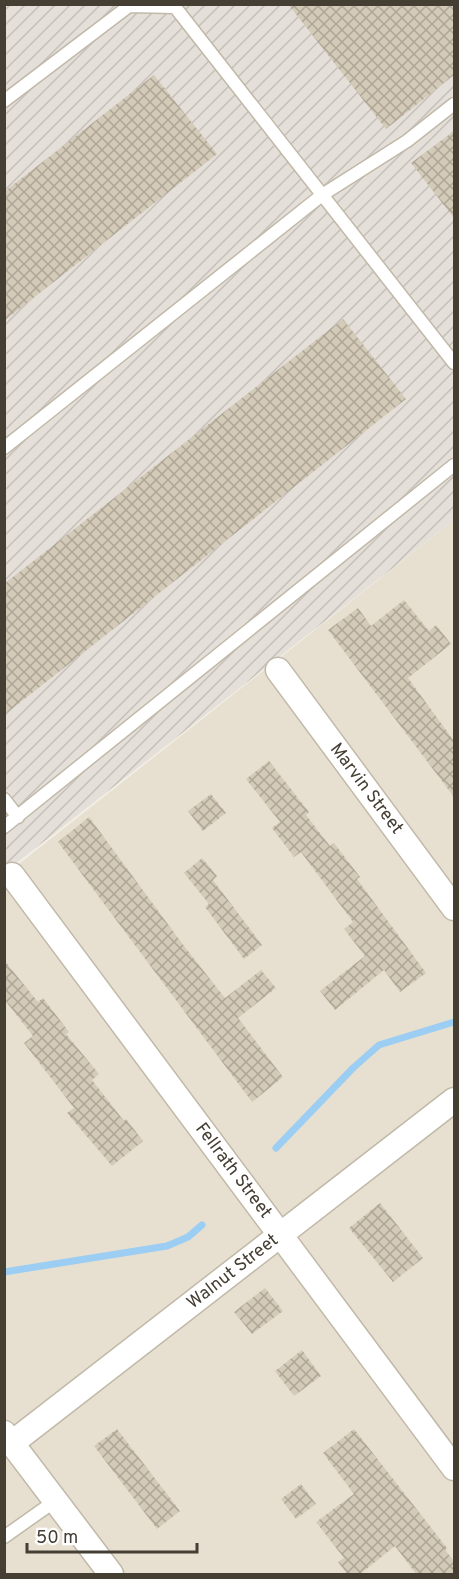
<svg xmlns="http://www.w3.org/2000/svg" width="459" height="1579" font-family="Overpass,sans-serif">
<style>
.residential{fill:#e7e0d1}
.industrial{fill:url(#industrial-furrows)}
.lines{fill:none;stroke-linecap:round;stroke-linejoin:round}
.stream{stroke:#9ccdf3;stroke-width:7}
.building{fill:url(#building-cross-hatch)}
.service-casing{stroke:#c1b9a8;stroke-width:15}
.minor-casing{stroke:#c1b9a8;stroke-width:27}
.service{stroke:#fff;stroke-width:12}
.minor{stroke:#fff;stroke-width:24}
.labels{text-anchor:middle;dominant-baseline:central;stroke-width:5;stroke-linejoin:round;paint-order:stroke}
.street-label{font-size:18px;fill:#443e33;stroke:#fff}
</style>
<defs>
<pattern id="industrial-furrows" width="10" height="10" patternUnits="userSpaceOnUse" patternTransform="scale(1.5)"><rect width="10" height="10" fill="#e4dfd8"/><path d="M-1 1l2-2M0 10L10 0M9 11l2-2" fill="none" stroke="#c5c0ba"/></pattern>
<pattern id="building-cross-hatch" width="8" height="8" patternUnits="userSpaceOnUse" patternTransform="scale(1.5)"><rect width="8" height="8" fill="#d4cab8"/><path d="M0 0l8 8M0 8l8-8" fill="none" stroke="#aea596"/></pattern>
</defs>
<rect width="100%" height="100%" fill="#f2eee3"/>
<!-- residential -->
<path class="residential" d="M 454,520 L 454,1574 L 5,1574 L 5,875 Z"/>
<!-- industrial -->
<path class="industrial" d="M 5,5 L 454,5 L 454,520 L 5,872 Z"/>
<g class="lines">
<!-- stream -->
<path class="stream" d="M 276,1148 L 353,1068 L 379,1045 L 454,1022
M 4,1272 L 167,1246 L 188,1237 L 202,1225"/>
</g>
<!-- building -->
<path class="building" d="M 288,4 L 454,4 L 454,75 L 386,129 Z
M 154,75 L 217,154 L 4,321 L 4,192 Z
M 454,131 L 454,218 L 411,163 Z
M 343,319 L 406,399 L 4,715 L 4,584 Z
M 404,600 L 429,631 L 436,625 L 451,644 L 408,678 L 454,741 L 454,797 L 328,630 L 358,608 L 371,626 Z
M 269,761 L 309,812 L 306,815 L 330,846 L 334,843 L 360,877 L 357,879 L 426,973 L 400,992 L 384,970 L 335,1010 L 320,991 L 365,956 L 344,929 L 353,922 L 301,852 L 294,857 L 272,828 L 280,822 L 246,779 Z
M 211,794 L 226,813 L 203,831 L 188,811 Z
M 89,817 L 184,946 L 225,998 L 261,970 L 276,988 L 238,1018 L 283,1077 L 252,1102 L 58,842 Z
M 202,858 L 217,876 L 213,880 L 262,945 L 244,959 L 205,907 L 209,904 L 184,873 Z
M 4,960 L 38,1002 L 43,998 L 69,1032 L 66,1034 L 99,1074 L 92,1080 L 124,1121 L 126,1119 L 143,1141 L 112,1166 L 67,1113 L 74,1108 L 24,1043 L 33,1036 L 4,999 Z
M 380,1203 L 423,1258 L 393,1282 L 349,1228 Z
M 265,1288 L 283,1311 L 252,1334 L 234,1312 Z
M 302,1350 L 321,1376 L 294,1396 L 275,1371 Z
M 117,1429 L 180,1511 L 157,1529 L 94,1446 Z
M 354,1429 L 447,1548 L 445,1550 L 454,1561 L 454,1575 L 417,1575 L 395,1546 L 359,1575 L 348,1575 L 338,1562 L 344,1558 L 316,1522 L 354,1494 L 323,1453 Z
M 301,1484 L 316,1504 L 296,1519 L 281,1499 Z"/>
<g class="lines">
<defs>
<path id="service" d="M 4,101 L 129,6 L 175,7 L 454,363
M 4,448 L 322,195 L 407,141 L 454,104
M 4,799 L 18,817
M 4,827 L 454,465
M 4,1537 L 55,1501"/>
<path id="minor" d="M 278,670 L 454,908
M 12,875 L 454,1468
M 4,1433 L 111,1574
M 12,1443 L 454,1100"/>
</defs>
<!-- service casing -->
<use href="#service" class="service-casing"/>
<!-- minor casing -->
<use href="#minor" class="minor-casing"/>
<!-- service -->
<use href="#service" class="service"/>
<!-- minor -->
<use href="#minor" class="minor"/>
</g>
<g class="labels">
<!-- street labels -->
<g class="street-label">
<text transform="translate(366 789) rotate(53)">Marvin Street</text>
<text transform="translate(233 1171) rotate(53)">Fellrath Street</text>
<text transform="translate(233 1272) rotate(-38)">Walnut Street</text>
</g>
</g>
<!-- border -->
<rect width="459" height="1579" fill="none" stroke="#443e33" stroke-width="12"/>
<!-- scale -->
<path d="M27 1543v9h170v-9" fill="none" stroke="#443e33" stroke-width="3"/>
<text x="36" y="1543" font-size="18" fill="#443e33" stroke="#ffffff" stroke-width="4.5" paint-order="stroke">50 m</text>
</svg>
